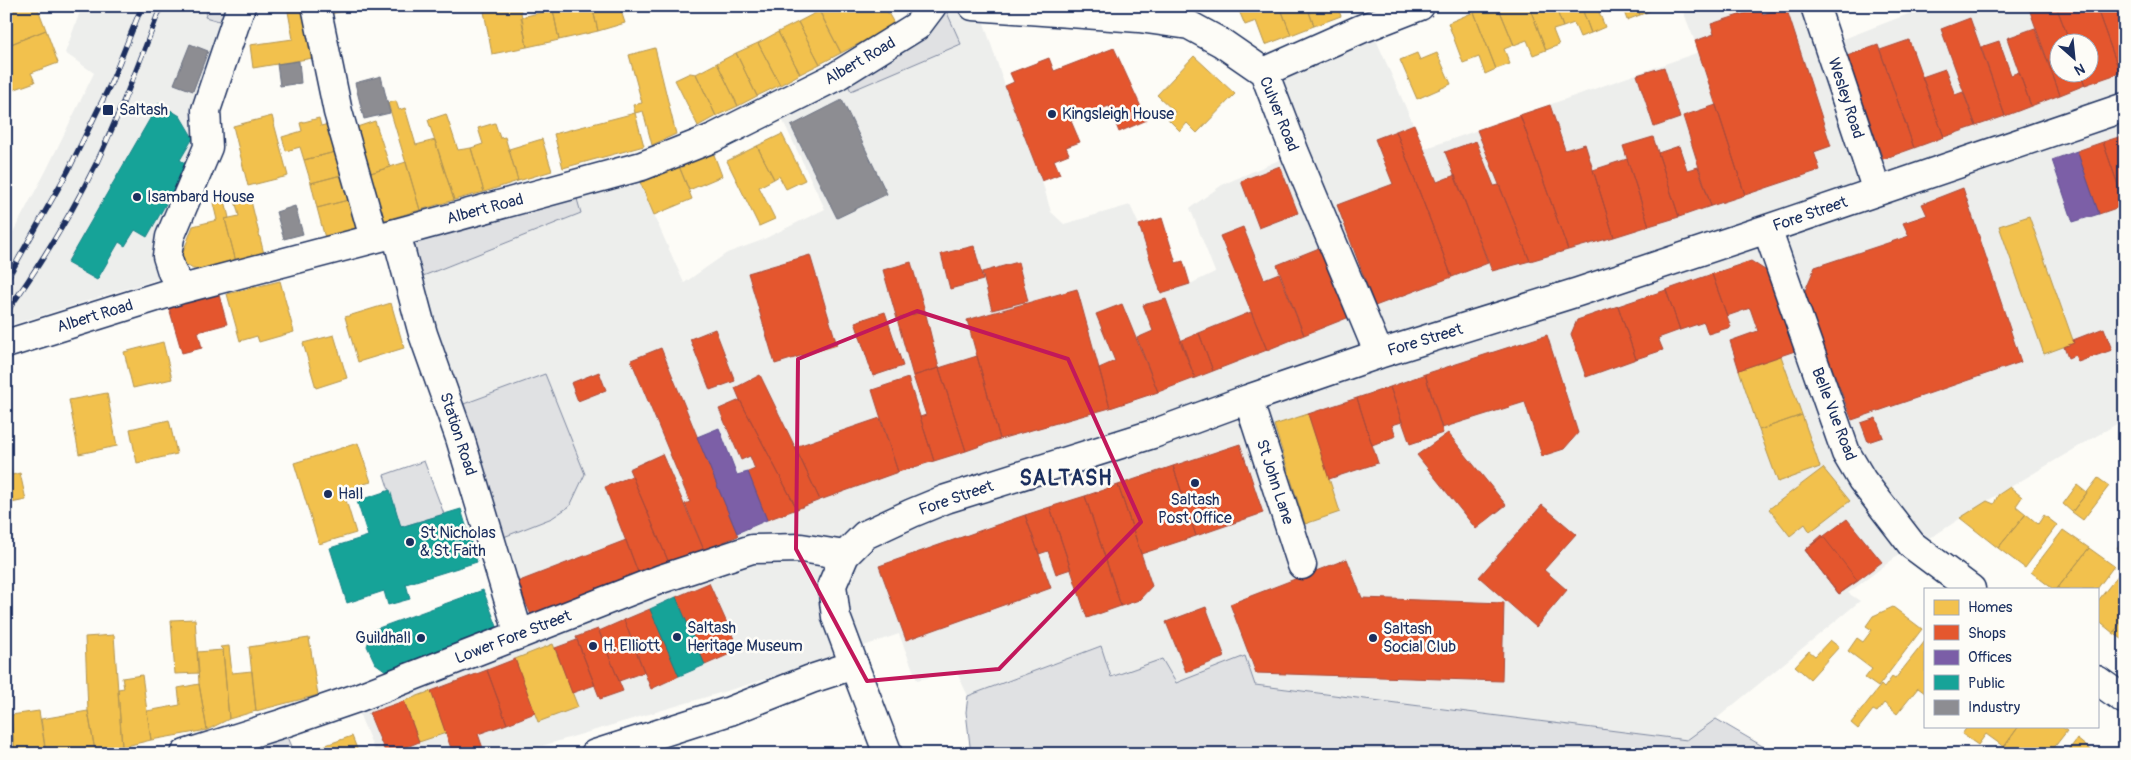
<svg xmlns="http://www.w3.org/2000/svg" width="2131" height="760" font-family="Pangolin,sans-serif">
<style>
.built{fill:#edeeec;fill-rule:evenodd}
.green{fill:#e0e1e3;stroke:#7e88a0}
.homes{fill:#f2c14e;stroke:#b29553}
.shops{fill:#e4572e;stroke:#a84b3c}
.offices{fill:#7b5ea7;stroke:#5e5091}
.public{fill:#17a398;stroke:#188087}
.industry{fill:#8d8d92;stroke:#6b7182}
.lines{fill:none;stroke-linecap:round;stroke-linejoin:round}
.minor-casing{stroke:#1b2f5e;stroke-width:31}
.major-casing{stroke:#1b2f5e;stroke-width:31}
.highway-casing{stroke:#1b2f5e;stroke-width:31}
.minor{stroke:#fdfcf7;stroke-width:28}
.major{stroke:#fdfcf7;stroke-width:28}
.highway{stroke:#fdfcf7;stroke-width:28}
.rail-casing{stroke:#1b2f5e;stroke-width:5.5}
.rail{stroke:#fdfcf7;stroke-width:4;stroke-dasharray:11;stroke-linecap:butt}
.marked{fill:none;stroke:#c2185b;stroke-width:4;stroke-linejoin:round}
.poi-dot{fill:#1b2f5e;stroke:#fdfcf7;stroke-width:2}
.labels{text-anchor:middle;dominant-baseline:central;stroke-width:5;stroke-linejoin:round;paint-order:stroke}
.street-label{font-size:16px;fill:#1b2f5e;stroke:#fdfcf7}
.poi-label{font-size:16px;fill:#1b2f5e;stroke:#fdfcf7;text-anchor:start}
.district-label{font-size:21px;font-weight:bold;letter-spacing:1px;fill:#1b2f5e;stroke:#fdfcf7}
</style>
<rect width="100%" height="100%" fill="#fdfcf7"/>
<filter id="ink" filterUnits="userSpaceOnUse"><feTurbulence type="fractalNoise" baseFrequency=".02" numOctaves="2"/><feDisplacementMap in="SourceGraphic" scale="10" xChannelSelector="R" yChannelSelector="G"/><feConvolveMatrix kernelMatrix="1 2 1 2 8 2 1 2 1" color-interpolation-filters="sRGB"/></filter>
<g filter="url(#ink)">
<!-- built -->
<path class="built" d="M 82,6 L 232,6 L 197,143 L 154,240 L 153,263 L 158,279 L 14,324 L 6,321 L 6,245 L 46,171 L 94,73 L 65,53 Z
M 932,6 L 979,8 L 1005,86 L 1042,181 L 1051,212 L 1064,224 L 1130,205 L 1139,225 L 1161,293 L 1190,284 L 1215,272 L 1190,208 L 1222,185 L 1295,153 L 1264,72 L 1370,26 L 1424,149 L 1699,52 L 1681,6 L 1815,6 L 1828,45 L 1929,6 L 2125,6 L 2125,419 L 1987,501 L 1935,535 L 1912,545 L 1848,593 L 1860,601 L 1716,719 L 1688,740 L 1255,685 L 1245,657 L 1176,684 L 1162,660 L 1110,677 L 1100,646 L 968,696 L 956,671 L 917,680 L 899,634 L 770,678 L 515,754 L 376,754 L 361,718 L 357,698 L 519,635 L 408,282 L 581,213 L 573,185 L 633,168 L 684,283 L 727,253 L 760,241 L 825,209 L 776,106 ZM 2058,42 L 2088,42 L 2088,72 L 2058,72 Z"/>
<!-- green -->
<path class="green" d="M 209,6 L 232,6 L 226,23 L 205,17 Z
M 944,6 L 961,44 L 851,91 L 842,73 Z
M 573,185 L 581,213 L 408,282 L 396,233 Z
M 545,374 L 585,474 L 570,506 L 552,518 L 491,542 L 450,409 Z
M 424,461 L 444,514 L 401,527 L 384,475 Z
M 1101,646 L 1111,677 L 1162,659 L 1176,683 L 1245,656 L 1255,685 L 1687,740 L 1716,719 L 1776,754 L 1148,754 L 1068,752 L 971,754 L 966,712 L 968,696 Z
M 284,727 L 295,754 L 185,754 Z"/>
<!-- homes -->
<path class="homes" d="M 13,6 L 37,6 L 46,30 L 6,46 L 6,9 Z
M 287,6 L 309,6 L 319,57 L 253,68 L 250,45 L 293,39 Z
M 323,6 L 367,6 L 325,15 Z
M 483,6 L 520,6 L 527,47 L 492,54 Z
M 569,6 L 592,6 L 598,31 L 559,40 L 553,10 Z
M 592,6 L 627,6 L 620,8 L 625,23 L 598,31 Z
M 817,6 L 884,6 L 895,25 L 841,53 Z
M 1237,6 L 1280,6 L 1291,35 L 1265,45 L 1256,21 L 1245,25 Z
M 1280,6 L 1307,6 L 1314,26 L 1291,35 Z
M 1307,6 L 1337,6 L 1341,16 L 1314,26 Z
M 1490,6 L 1498,6 L 1514,45 L 1504,49 L 1510,64 L 1496,69 L 1474,12 Z
M 1498,6 L 1529,6 L 1546,50 L 1533,55 L 1527,40 L 1514,45 Z
M 1529,6 L 1555,6 L 1563,27 L 1553,30 L 1559,45 L 1546,50 Z
M 1555,6 L 1581,6 L 1591,33 L 1580,37 L 1574,23 L 1563,27 Z
M 1581,6 L 1612,6 L 1599,12 L 1605,27 L 1591,33 Z
M 1622,6 L 1637,6 L 1640,15 L 1627,20 Z
M 1637,6 L 1653,6 L 1654,9 L 1640,15 Z
M 553,10 L 559,40 L 527,47 L 521,17 Z
M 819,11 L 841,53 L 820,64 L 798,22 Z
M 1474,12 L 1496,69 L 1485,74 L 1479,57 L 1463,63 L 1448,23 Z
M 798,22 L 820,64 L 800,74 L 778,32 Z
M 46,30 L 58,63 L 31,73 L 35,82 L 7,92 L 6,46 Z
M 778,32 L 800,74 L 780,85 L 758,43 Z
M 758,43 L 780,85 L 757,96 L 736,53 Z
M 655,48 L 676,134 L 652,145 L 643,111 L 635,113 L 633,105 L 642,103 L 629,55 Z
M 736,53 L 757,96 L 738,106 L 717,63 Z
M 1417,53 L 1420,60 L 1437,53 L 1451,84 L 1417,99 L 1400,60 Z
M 1194,56 L 1235,94 L 1197,133 L 1187,123 L 1180,131 L 1168,119 L 1175,112 L 1157,95 Z
M 717,63 L 738,106 L 716,116 L 696,74 Z
M 690,73 L 696,74 L 716,116 L 698,126 L 675,80 Z
M 396,101 L 399,110 L 405,108 L 416,145 L 435,140 L 454,200 L 420,210 L 388,103 Z
M 635,113 L 644,146 L 563,168 L 554,134 Z
M 446,114 L 458,150 L 471,148 L 484,192 L 454,200 L 428,120 Z
M 272,116 L 288,176 L 248,186 L 233,126 Z
M 319,118 L 321,126 L 336,122 L 343,150 L 304,160 L 300,147 L 286,151 L 282,137 L 302,131 L 300,123 Z
M 375,121 L 390,167 L 361,176 L 348,130 Z
M 495,123 L 500,138 L 505,137 L 518,181 L 484,192 L 471,148 L 483,144 L 478,128 Z
M 782,134 L 805,180 L 786,189 L 779,176 L 774,179 L 757,146 Z
M 542,139 L 552,171 L 518,181 L 509,149 Z
M 757,146 L 774,179 L 759,187 L 775,219 L 759,226 L 727,161 Z
M 343,150 L 349,173 L 311,183 L 304,160 Z
M 713,152 L 722,176 L 689,190 L 679,166 Z
M 406,162 L 420,210 L 375,223 L 361,176 Z
M 679,166 L 692,199 L 654,215 L 640,182 Z
M 349,173 L 356,198 L 317,208 L 311,183 Z
M 250,197 L 264,254 L 236,262 L 225,219 L 239,216 L 235,200 Z
M 356,198 L 364,227 L 325,238 L 317,208 Z
M 225,200 L 229,218 L 225,219 L 236,262 L 205,269 L 193,269 L 185,264 L 182,255 L 193,226 L 217,220 L 213,203 Z
M 2029,216 L 2074,343 L 2044,354 L 1999,226 Z
M 280,281 L 294,332 L 259,342 L 257,336 L 240,341 L 227,294 Z
M 391,303 L 404,348 L 358,362 L 345,317 Z
M 334,335 L 347,378 L 316,388 L 303,343 Z
M 163,342 L 172,379 L 133,388 L 124,352 Z
M 1781,356 L 1802,415 L 1759,430 L 1739,370 Z
M 107,393 L 117,446 L 79,454 L 69,400 Z
M 1308,414 L 1340,512 L 1305,524 L 1274,425 Z
M 1802,415 L 1820,467 L 1778,482 L 1759,430 Z
M 169,420 L 177,454 L 137,463 L 130,429 Z
M 358,443 L 371,482 L 360,485 L 362,491 L 345,497 L 356,533 L 319,544 L 294,463 Z
M 6,460 L 8,460 L 12,475 L 20,473 L 26,500 L 6,504 Z
M 1823,468 L 1850,501 L 1810,532 L 1805,524 L 1790,536 L 1769,509 Z
M 2098,478 L 2109,486 L 2083,520 L 2072,512 Z
M 2077,485 L 2087,493 L 2072,512 L 2063,504 Z
M 2010,487 L 2022,497 L 2016,506 L 2026,514 L 1998,548 L 1960,518 L 1987,501 L 1994,504 L 1998,495 Z
M 2026,514 L 2038,524 L 2044,515 L 2057,525 L 2025,568 L 1998,548 Z
M 2063,530 L 2089,548 L 2057,589 L 2053,589 L 2031,572 Z
M 2125,537 L 2125,553 L 2117,548 Z
M 2089,548 L 2114,566 L 2097,589 L 2057,589 Z
M 2119,574 L 2125,578 L 2125,618 L 2113,633 L 2097,620 L 2097,602 Z
M 1893,607 L 1922,629 L 1878,687 L 1865,678 L 1872,669 L 1848,651 L 1857,638 L 1863,642 L 1872,630 L 1866,626 L 1873,616 Z
M 2125,618 L 2125,641 L 2113,633 Z
M 195,619 L 199,673 L 175,674 L 171,620 Z
M 114,635 L 122,747 L 95,751 L 88,711 L 85,637 Z
M 309,638 L 318,695 L 256,711 L 249,647 Z
M 1830,640 L 1839,647 L 1810,679 L 1795,666 L 1809,651 L 1815,656 Z
M 1925,641 L 1925,693 L 1918,688 L 1897,714 L 1884,703 L 1877,712 L 1873,710 L 1858,729 L 1851,723 L 1881,685 L 1884,688 L 1892,677 L 1895,679 Z
M 553,644 L 578,707 L 538,722 L 515,659 Z
M 229,646 L 232,673 L 252,671 L 256,711 L 229,719 L 223,650 L 220,647 Z
M 223,650 L 229,719 L 207,730 L 199,684 L 197,652 Z
M 142,675 L 151,740 L 122,747 L 118,689 L 124,688 L 122,678 Z
M 199,684 L 207,730 L 151,740 L 147,711 L 180,705 L 178,688 Z
M 431,691 L 446,733 L 419,742 L 404,701 Z
M 6,708 L 9,708 L 15,754 L 6,754 Z
M 39,711 L 46,754 L 15,754 L 11,715 Z
M 88,711 L 95,751 L 75,754 L 46,754 L 41,719 Z
M 1968,726 L 2019,726 L 2004,747 L 1986,734 L 1978,745 L 1962,734 Z
M 2019,726 L 2061,726 L 2067,731 L 2049,754 L 2013,754 L 2004,747 Z
M 352,736 L 359,754 L 319,754 L 317,748 Z
M 2077,739 L 2096,754 L 2066,754 Z"/>
<!-- shops -->
<path class="shops" d="M 2028,6 L 2056,6 L 2070,42 L 2058,42 L 2058,72 L 2080,72 L 2085,85 L 2060,95 Z
M 2056,6 L 2096,6 L 2120,73 L 2085,85 L 2080,72 L 2088,72 L 2088,42 L 2070,42 Z
M 2096,6 L 2125,6 L 2125,70 L 2120,73 Z
M 1786,7 L 1831,146 L 1814,152 L 1820,170 L 1745,195 L 1695,41 L 1714,34 L 1711,24 L 1761,8 L 1763,14 Z
M 1970,18 L 2005,116 L 1976,126 L 1941,29 Z
M 2035,28 L 2060,95 L 2031,106 L 2007,38 Z
M 1909,40 L 1944,137 L 1914,148 L 1880,50 Z
M 1999,41 L 2011,75 L 2019,72 L 2031,106 L 2005,116 L 1981,47 Z
M 1878,45 L 1914,148 L 1883,159 L 1847,56 Z
M 1114,48 L 1147,120 L 1119,132 L 1109,106 L 1071,121 L 1080,142 L 1066,147 L 1069,154 L 1054,160 L 1060,174 L 1042,181 L 1005,86 L 1014,82 L 1010,73 L 1049,58 L 1054,71 Z
M 1664,67 L 1680,118 L 1654,127 L 1637,75 Z
M 1945,69 L 1955,95 L 1963,92 L 1976,126 L 1944,137 L 1922,77 Z
M 1550,105 L 1565,150 L 1585,144 L 1614,237 L 1568,250 L 1520,115 Z
M 1716,105 L 1745,195 L 1711,206 L 1683,116 Z
M 1520,115 L 1568,250 L 1530,261 L 1477,130 Z
M 1414,124 L 1437,182 L 1455,175 L 1488,263 L 1452,277 L 1396,131 Z
M 1396,131 L 1452,277 L 1375,306 L 1337,205 L 1393,184 L 1375,139 Z
M 2125,135 L 2125,205 L 2103,142 Z
M 1653,137 L 1679,217 L 1649,226 L 1623,146 Z
M 1476,141 L 1494,186 L 1499,185 L 1530,261 L 1492,271 L 1445,152 Z
M 2103,142 L 2125,205 L 2099,214 L 2077,151 Z
M 1679,146 L 1687,170 L 1698,167 L 1711,206 L 1679,217 L 1658,153 Z
M 1627,159 L 1649,226 L 1614,237 L 1593,170 Z
M 1280,166 L 1298,213 L 1259,228 L 1241,181 Z
M 1963,188 L 2021,362 L 1852,420 L 1804,293 L 1815,267 L 1909,236 L 1903,223 L 1927,215 L 1922,204 Z
M 1162,218 L 1176,263 L 1183,261 L 1190,284 L 1161,293 L 1139,225 Z
M 1243,227 L 1264,279 L 1279,273 L 1304,335 L 1267,350 L 1220,236 Z
M 974,246 L 983,280 L 950,289 L 941,254 Z
M 1324,246 L 1352,316 L 1304,335 L 1277,265 Z
M 810,255 L 837,345 L 775,364 L 748,273 Z
M 1751,261 L 1768,272 L 1795,351 L 1739,370 L 1730,341 L 1758,331 L 1750,308 L 1727,316 L 1712,274 Z
M 911,262 L 925,311 L 897,319 L 883,270 Z
M 1018,262 L 1028,301 L 992,310 L 982,272 Z
M 1712,274 L 1731,327 L 1708,334 L 1704,322 L 1680,330 L 1666,290 Z
M 1077,289 L 1110,408 L 1000,439 L 967,320 Z
M 1666,290 L 1680,330 L 1658,338 L 1663,350 L 1636,359 L 1618,306 Z
M 219,295 L 227,324 L 198,332 L 202,348 L 182,353 L 169,308 Z
M 1166,299 L 1195,378 L 1158,392 L 1137,338 L 1153,331 L 1143,305 Z
M 1122,304 L 1158,392 L 1110,408 L 1099,368 L 1115,361 L 1096,314 Z
M 1618,306 L 1636,359 L 1586,377 L 1571,334 L 1577,320 Z
M 925,311 L 939,368 L 913,376 L 897,319 Z
M 885,312 L 903,366 L 873,376 L 855,322 Z
M 1251,312 L 1267,350 L 1213,371 L 1199,333 Z
M 2104,328 L 2112,350 L 2078,362 L 2075,355 L 2068,358 L 2064,347 L 2074,343 L 2073,340 Z
M 715,329 L 735,381 L 710,390 L 690,339 Z
M 1199,333 L 1213,371 L 1195,378 L 1180,341 Z
M 1547,335 L 1578,433 L 1564,449 L 1542,456 L 1525,402 L 1442,428 L 1425,374 Z
M 661,348 L 738,536 L 704,550 L 685,504 L 690,502 L 631,360 Z
M 977,356 L 1000,439 L 966,451 L 939,368 Z
M 939,368 L 966,451 L 934,461 L 920,417 L 926,415 L 913,376 Z
M 599,372 L 606,390 L 578,401 L 571,383 Z
M 1425,374 L 1443,433 L 1410,444 L 1390,387 Z
M 760,375 L 795,447 L 820,500 L 797,509 L 740,400 L 735,388 Z
M 908,378 L 934,461 L 898,472 L 872,390 Z
M 1390,387 L 1402,422 L 1392,425 L 1396,436 L 1372,445 L 1357,398 Z
M 1357,398 L 1378,463 L 1329,479 L 1308,414 Z
M 740,400 L 797,509 L 767,520 L 748,472 L 755,469 L 750,456 L 741,460 L 719,409 Z
M 880,418 L 898,472 L 820,500 L 795,447 Z
M 1876,418 L 1883,437 L 1868,442 L 1861,423 Z
M 1448,433 L 1506,505 L 1476,529 L 1417,455 Z
M 1240,444 L 1263,513 L 1196,536 L 1173,466 Z
M 662,454 L 704,550 L 669,563 L 629,469 Z
M 1173,466 L 1196,536 L 1141,554 L 1118,485 Z
M 632,476 L 669,563 L 639,575 L 605,487 Z
M 1118,485 L 1152,586 L 1139,600 L 1121,606 L 1085,496 Z
M 1085,496 L 1121,606 L 1087,618 L 1050,507 Z
M 1542,505 L 1576,534 L 1544,570 L 1567,590 L 1536,627 L 1479,577 Z
M 1050,507 L 1071,569 L 1056,574 L 1048,551 L 1039,554 L 1025,515 Z
M 1025,515 L 1051,588 L 906,640 L 879,566 Z
M 1847,519 L 1882,562 L 1839,594 L 1805,550 Z
M 1822,535 L 1858,581 L 1839,594 L 1805,550 Z
M 626,540 L 639,575 L 532,617 L 517,582 Z
M 1347,559 L 1362,598 L 1504,603 L 1502,681 L 1256,673 L 1230,604 Z
M 709,583 L 739,650 L 705,665 L 676,597 Z
M 1206,607 L 1225,657 L 1186,672 L 1166,622 Z
M 650,609 L 679,676 L 651,689 L 624,620 Z
M 624,620 L 644,672 L 619,681 L 599,631 Z
M 598,629 L 623,691 L 600,699 L 576,637 Z
M 577,640 L 595,685 L 572,693 L 555,648 Z
M 515,659 L 535,713 L 507,724 L 487,670 Z
M 487,670 L 507,724 L 478,734 L 485,754 L 453,754 L 431,691 Z
M 404,701 L 419,742 L 407,747 L 409,754 L 386,754 L 369,713 Z"/>
<!-- offices -->
<path class="offices" d="M 2077,151 L 2099,214 L 2073,222 L 2052,160 Z
M 719,428 L 737,475 L 748,472 L 767,520 L 737,533 L 697,437 Z"/>
<!-- public -->
<path class="public" d="M 159,103 L 180,116 L 193,138 L 180,160 L 188,165 L 147,237 L 135,230 L 125,246 L 119,242 L 97,280 L 67,263 Z
M 390,490 L 401,527 L 461,509 L 477,562 L 406,584 L 410,599 L 388,605 L 384,591 L 347,603 L 330,548 L 368,536 L 357,501 Z
M 483,590 L 498,629 L 386,671 L 375,663 L 367,646 L 373,630 Z
M 676,597 L 705,665 L 679,676 L 650,609 Z"/>
<!-- industry -->
<path class="industry" d="M 190,44 L 208,51 L 193,91 L 174,84 Z
M 299,61 L 301,83 L 280,86 L 277,64 Z
M 381,76 L 390,113 L 364,119 L 355,83 Z
M 842,100 L 887,194 L 837,218 L 791,126 Z
M 295,206 L 303,234 L 284,239 L 276,212 Z"/>
<g class="lines">
<defs>
<path id="minor" d="M 316,6 L 338,112 L 374,238
M 973,6 L 1139,18 L 1189,25 L 1222,43 L 1264,72 L 1295,153 L 1379,354
M 1815,6 L 1877,191
M 1264,72 L 1361,29 L 1420,6
M 1767,229 L 1846,453 L 1862,480 L 1912,545 L 1971,589
M 396,233 L 423,334 L 460,438 L 519,635
M 182,289 L 172,272 L 167,256 L 170,237 L 208,147 L 206,110 L 241,6
M 6,344 L 182,289 L 396,233 L 642,166 L 713,138 L 835,77 L 917,26 L 932,6
M 1248,399 L 1302,565
M 854,665 L 836,617 L 832,585 L 845,555 L 865,535 L 912,513 L 946,499 L 1153,434 L 1248,399 L 1379,354 L 1578,292 L 1767,229 L 2125,107
M 2097,680 L 2125,700
M 185,754 L 284,723 L 357,698 L 661,579 L 752,549 L 801,548 L 845,555"/>
<path id="major" d="M 854,665 L 888,754"/>
<path id="highway" d="M 595,754 L 730,711 L 811,679 L 854,665"/>
</defs>
<!-- minor casing -->
<use href="#minor" class="minor-casing"/>
<!-- major casing -->
<use href="#major" class="major-casing"/>
<!-- highway casing -->
<use href="#highway" class="highway-casing"/>
<!-- minor -->
<use href="#minor" class="minor"/>
<!-- major -->
<use href="#major" class="major"/>
<!-- highway -->
<use href="#highway" class="highway"/>
<defs>
<path id="rail" d="M 6,281 L 68,171 L 111,83 L 142,6
M 6,313 C 40,265 71,215 97,162 C 121,111 141,59 161,6"/>
</defs>
<!-- rail casing -->
<use href="#rail" class="rail-casing"/>
<!-- rail -->
<use href="#rail" class="rail"/>
</g>
</g>
<!-- marked area -->
<path class="marked" d="M 917,311 L 1068,359 L 1141,522 L 999,669 L 867,681 L 796,549 L 798,359 Z"/>
<!-- markers -->
<g class="poi-dot">
<rect x="102" y="104" width="12" height="12" rx="2.5"/>
<circle cx="1052" cy="114" r="5"/>
<circle cx="137" cy="197" r="5"/>
<circle cx="1195" cy="483" r="5"/>
<circle cx="328" cy="494" r="5"/>
<circle cx="410" cy="542" r="5"/>
<circle cx="677" cy="637" r="5"/>
<circle cx="421" cy="638" r="5"/>
<circle cx="1373" cy="638" r="5"/>
<circle cx="593" cy="646" r="5"/>
</g>
<g class="labels">
<!-- street labels -->
<g class="street-label">
<text transform="translate(860 61) rotate(-30)">Albert Road</text>
<text transform="translate(1846 98) rotate(72)">Wesley Road</text>
<text transform="translate(1279 114) rotate(68)">Culver Road</text>
<text transform="translate(485 209) rotate(-15)">Albert Road</text>
<text transform="translate(1810 214) rotate(-19)">Fore Street</text>
<text transform="translate(95 316) rotate(-17)">Albert Road</text>
<text transform="translate(1425 340) rotate(-17)">Fore Street</text>
<text transform="translate(1834 414) rotate(69)">Belle Vue Road</text>
<text transform="translate(458 434) rotate(72)">Station Road</text>
<text transform="translate(1275 482) rotate(72)">St John Lane</text>
<text transform="translate(956 498) rotate(-19)">Fore Street</text>
<text transform="translate(513 637) rotate(-21)">Lower Fore Street</text>
</g>
<!-- poi labels -->
<g class="poi-label">
<text x="119" y="110">Saltash</text>
<text x="1062" y="114">Kingsleigh House</text>
<text x="147" y="197">Isambard House</text>
<text x="338" y="494">Hall</text>
<text x="1195" y="500" text-anchor="middle">Saltash<tspan x="1195" dy="18">Post Office</tspan></text>
<text x="420" y="533">St Nicholas<tspan x="420" dy="18">&amp; St Faith</tspan></text>
<text x="687" y="628">Saltash<tspan x="687" dy="18">Heritage Museum</tspan></text>
<text x="1383" y="629">Saltash<tspan x="1383" dy="18">Social Club</tspan></text>
<text x="411" y="638" text-anchor="end">Guildhall</text>
<text x="603" y="646">H. Elliott</text>
</g>
<!-- district labels -->
<g class="district-label">
<text x="1066" y="478">SALTASH</text>
</g>
</g>
<!-- margin -->
<rect width="2131" height="760" fill="none" stroke="#fdfcf7" stroke-width="25"/>
<rect x="12" y="12" width="2106" height="735" fill="none" stroke="#1b2f5e" stroke-width="2" filter="url(#ink)"/>
<!-- legend -->
<rect x="1924" y="588" width="175" height="140" fill="#fdfcf7" stroke="#a3aaba"/>
<rect x="1934" y="600" width="25" height="15" fill="#f2c14e" stroke="#a3aaba"/>
<text x="1968" y="612" font-size="15" fill="#1b2f5e">Homes</text>
<rect x="1934" y="625" width="25" height="15" fill="#e4572e" stroke="#a3aaba"/>
<text x="1968" y="638" font-size="15" fill="#1b2f5e">Shops</text>
<rect x="1934" y="650" width="25" height="15" fill="#7b5ea7" stroke="#a3aaba"/>
<text x="1968" y="662" font-size="15" fill="#1b2f5e">Offices</text>
<rect x="1934" y="675" width="25" height="15" fill="#17a398" stroke="#a3aaba"/>
<text x="1968" y="688" font-size="15" fill="#1b2f5e">Public</text>
<rect x="1934" y="700" width="25" height="15" fill="#8d8d92" stroke="#a3aaba"/>
<text x="1968" y="712" font-size="15" fill="#1b2f5e">Industry</text>
<!-- north arrow -->
<g transform="translate(2074 58) rotate(153)"><circle r="24" fill="#fdfcf7" stroke="#a3aaba"/>
<path d="M0-4L9 19L0 12L-9 19Z" fill="#1b2f5e"/>
<text y="-8" font-size="14" font-weight="bold" text-anchor="middle" fill="#1b2f5e">N</text>
</g>
</svg>
